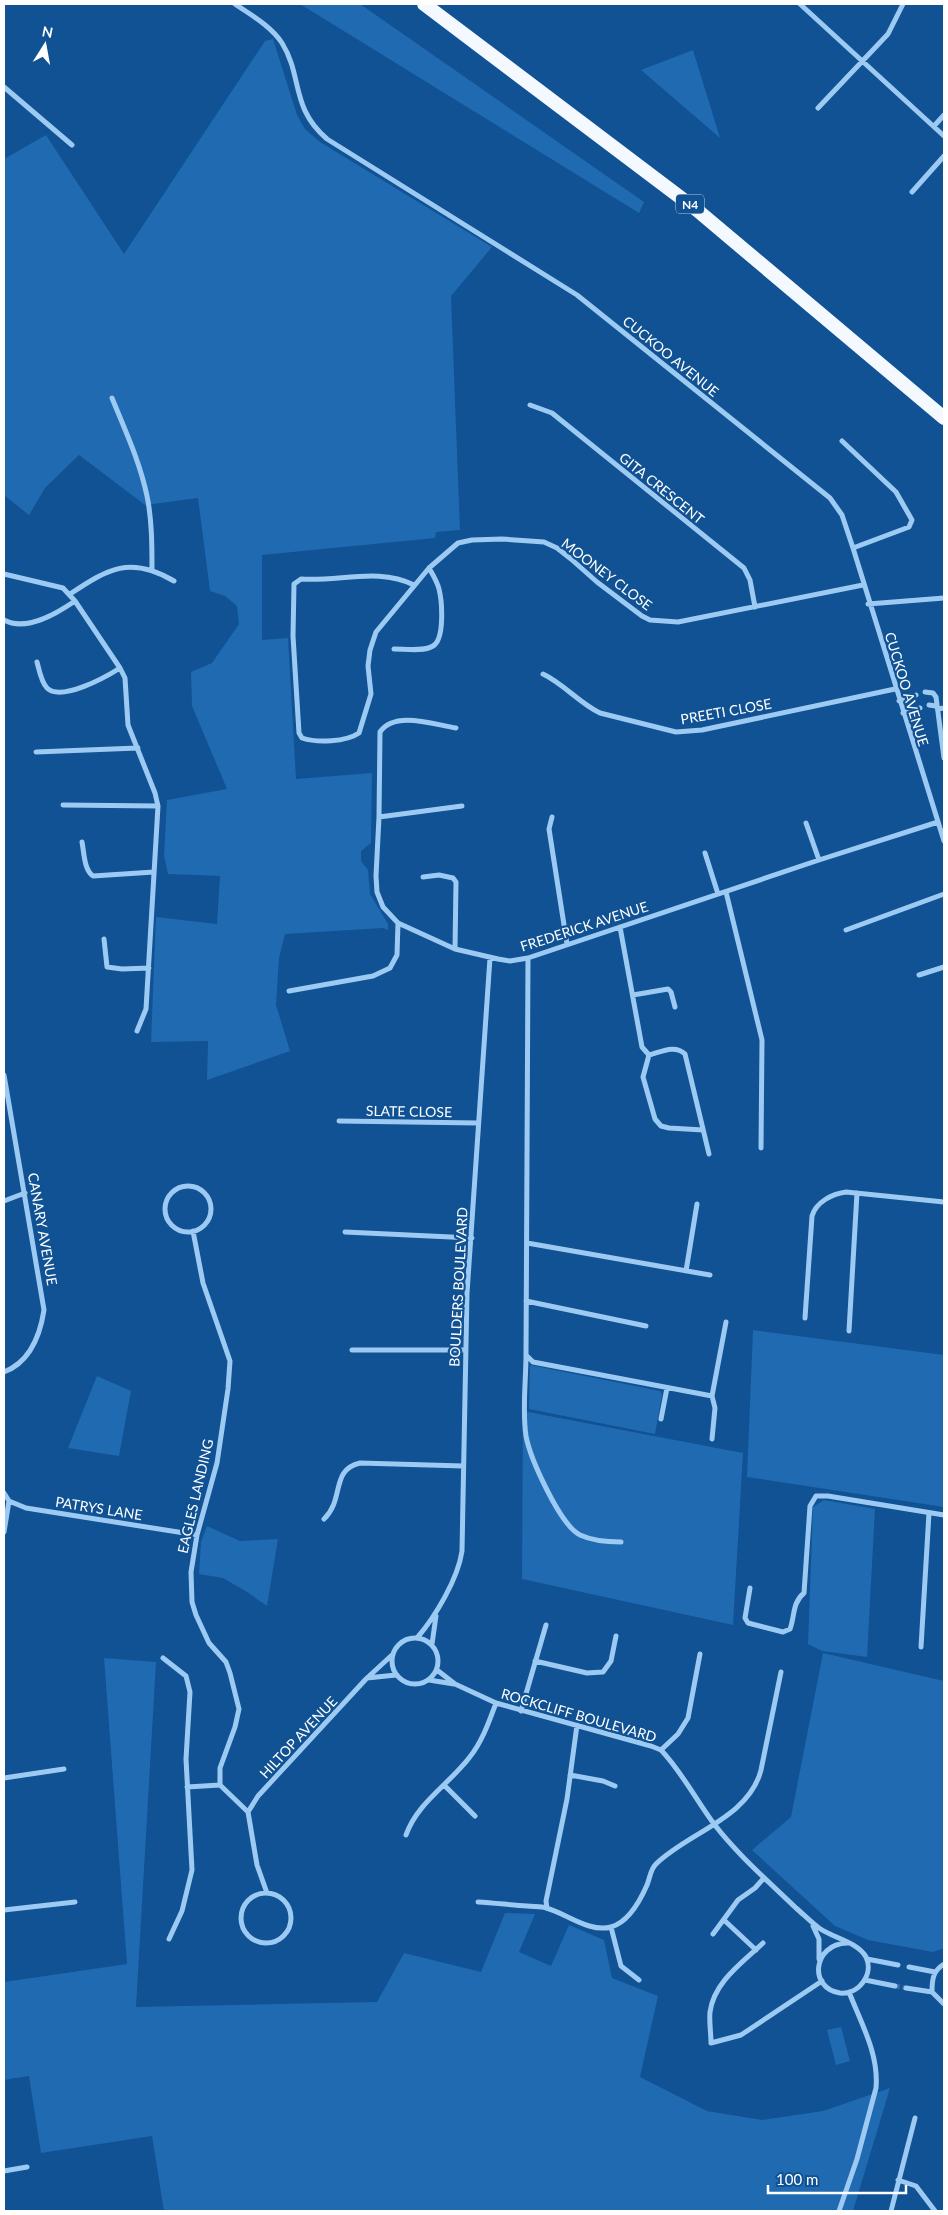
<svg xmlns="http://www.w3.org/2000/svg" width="948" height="2215" font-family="Lato,sans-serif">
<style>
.green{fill:#1f6ab1}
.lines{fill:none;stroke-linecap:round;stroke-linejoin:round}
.minor-tunnel{stroke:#346ca3;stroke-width:5;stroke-dasharray:5 2.5;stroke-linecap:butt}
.minor{stroke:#9dcaf3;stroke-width:5}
.trunk{stroke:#f4f9ff;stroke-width:14}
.labels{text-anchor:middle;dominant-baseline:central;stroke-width:4.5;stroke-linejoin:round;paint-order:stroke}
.shield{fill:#105293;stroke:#b7cbdf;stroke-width:1}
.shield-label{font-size:12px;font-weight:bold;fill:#fff}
.street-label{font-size:14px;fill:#fff;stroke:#105293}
</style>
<rect width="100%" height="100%" fill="#105293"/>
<!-- green -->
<path class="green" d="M 300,4 L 360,4 L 644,202 L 639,213 Z
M 273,39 L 297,115 L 305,129 L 320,142 L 492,247 L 451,296 L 460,530 L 436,532 L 435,538 L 262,555 L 262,640 L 288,638 L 296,779 L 372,773 L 371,843 L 361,851 L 361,861 L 368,870 L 370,894 L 388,924 L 388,930 L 383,928 L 285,934 L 279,958 L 276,1005 L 290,1051 L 207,1080 L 208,1041 L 151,1042 L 156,917 L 217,924 L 220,876 L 168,874 L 164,856 L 167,800 L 227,789 L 192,706 L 191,672 L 212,663 L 239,624 L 237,606 L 225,596 L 210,591 L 198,498 L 145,505 L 79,455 L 45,488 L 29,515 L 4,495 L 4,159 L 46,135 L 124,254 L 265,41 Z
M 693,50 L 720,138 L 641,70 Z
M 753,1330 L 944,1355 L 944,1507 L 747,1477 Z
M 530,1365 L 660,1391 L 662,1395 L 655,1434 L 529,1409 Z
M 97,1376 L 131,1391 L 119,1456 L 68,1448 Z
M 523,1411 L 743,1453 L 733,1625 L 522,1579 Z
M 824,1500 L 875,1509 L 867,1657 L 822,1651 L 808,1644 L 813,1507 Z
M 207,1526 L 240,1541 L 278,1539 L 267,1606 L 247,1592 L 223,1578 L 199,1574 L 201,1542 Z
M 823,1653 L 944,1681 L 944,1948 L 933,1952 L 868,1940 L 835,1926 L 752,1850 L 791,1817 Z
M 104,1658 L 156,1662 L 136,2007 L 377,2002 L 404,1953 L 481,1972 L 505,1913 L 535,1914 L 519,1952 L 551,1966 L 569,1925 L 604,1940 L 612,1978 L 658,1996 L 640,2077 L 707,2111 L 762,2120 L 823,2111 L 890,2088 L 853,2211 L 164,2211 L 152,2136 L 41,2153 L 29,2076 L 4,2080 L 4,1982 L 127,1964 Z
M 841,2027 L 850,2061 L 836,2065 L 827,2030 Z"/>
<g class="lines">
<!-- minor-tunnel -->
<path class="minor-tunnel" d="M 895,1986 L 906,1988"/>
<!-- minor -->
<path class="minor" d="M 235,4 C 251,15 271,26 282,43 C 303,77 290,107 327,139 L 577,295 L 830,498 L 842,515 L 853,548 L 944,841
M 800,4 L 944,136
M 4,87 L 72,145
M 818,108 L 888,34 L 903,4
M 934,126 L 944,115
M 912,192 L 944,156
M 112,398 C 125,430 140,462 147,496 C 152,520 152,546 152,570
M 530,405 L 552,413 L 744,568 L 750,580 L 755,607
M 842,441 L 896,492 L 912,520 L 909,527 L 853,548
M 4,574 L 63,588 L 75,601 L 120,668 L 125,678 L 128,725 L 155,793 L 158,806 L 146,1009 L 137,1031
M 414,585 C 379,567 339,582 301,579 L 294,584 L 293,636 L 299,733 L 302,738 C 317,743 346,742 359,733 L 371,694 L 368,666 L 370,650 L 376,632 L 429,568 L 458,543 L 472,540 L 502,539 L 544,542 L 557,548 L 571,559 L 597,582 L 642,616 L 650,620 L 678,622 L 863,585
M 70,594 C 108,569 130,555 174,581
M 868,604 L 944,598
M 4,620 C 26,632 56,614 75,601
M 394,649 C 405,649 423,652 433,646 C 445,639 442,601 439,589 C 437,581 433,575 429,568
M 37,662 C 39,669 41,682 47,688 C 61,702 106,677 120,668
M 543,674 C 564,684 579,703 600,713 L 676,732 L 702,730 L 895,689
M 925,692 L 933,693 L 936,697 L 944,758
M 899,701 L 916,695
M 929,705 L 936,706 L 938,709 L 944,708
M 903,713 L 920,708
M 456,728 C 435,725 395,710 380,732 L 379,817 L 376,876 L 377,892 L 383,907 L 398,923 L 455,949 L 498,959 L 510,961 L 528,958 L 819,860 L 938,822
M 36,752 L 138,748
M 63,805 L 158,806
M 379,817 L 462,806
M 552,817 L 549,829 L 567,944
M 806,823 L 819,860
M 82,842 C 84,852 84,870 93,876 L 154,872
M 705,853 L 718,894
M 423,877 L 439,875 L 453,878 L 456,882 L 455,949
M 726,892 L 762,1040 L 761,1148
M 620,927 L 642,1047 L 649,1055 C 661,1052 675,1044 685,1054 L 709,1154
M 846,930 L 944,894
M 104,939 L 107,967 L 122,969 L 149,968
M 528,958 L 526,1355 L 533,1362 L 712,1396 L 726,1322
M 919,975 L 944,967
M 289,991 L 373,976 L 390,968 L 397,955 L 398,923
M 633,995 L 668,989 L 671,992 L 675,1007
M 649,1055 L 643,1077 L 655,1119 L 661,1126 L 669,1128 L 703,1130
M 4,1075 L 44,1310 C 40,1336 30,1362 4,1372
M 339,1121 L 478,1123
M165 1209a23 23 0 1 1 46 0a23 23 0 1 1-46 0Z
M 4,1201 L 25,1193
M 193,1231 L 203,1283 L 230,1361 L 228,1389 L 217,1463 L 197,1535 L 191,1572 L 192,1602 L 196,1615 L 209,1643 L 226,1662 L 230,1673 L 239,1709 L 235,1727 L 220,1768 L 220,1785 L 248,1812 L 257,1865 L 267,1893
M 345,1232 L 472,1238
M 527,1243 L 710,1275
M 686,1271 L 697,1204
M 526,1301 L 646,1326
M 805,1318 L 812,1216 C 816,1202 832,1194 846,1192 L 944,1202
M 849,1331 L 857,1193
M 352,1350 L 465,1350
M 526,1355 C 526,1381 522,1410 526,1436 C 530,1458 560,1525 580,1535 C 593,1541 608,1542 621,1542
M 661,1419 L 667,1388
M 712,1439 L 715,1408 L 712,1396
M 4,1493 L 9,1501 L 26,1508 L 197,1535
M 324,1519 C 345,1499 330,1470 360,1463 L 463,1466
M 4,1532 L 9,1501
M 750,1588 L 745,1618 L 748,1623 L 783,1632 L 790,1629 C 795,1616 792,1603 804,1593 L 810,1506 L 816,1496 L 828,1496 L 944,1515
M392 1661a23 23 0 1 1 46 0a23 23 0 1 1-46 0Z
M 417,1638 C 435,1617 458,1579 462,1551 L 467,1293 L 490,958
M 432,1644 L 436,1616
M 921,1647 L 929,1513
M 163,1658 L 186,1676 L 190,1692 L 186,1759 L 192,1870 L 182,1911 L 169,1939
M 535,1661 L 587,1673 L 603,1672 L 611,1661 L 616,1636
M 437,1670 L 455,1684 L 496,1703 L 651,1746 L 661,1750 C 682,1772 696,1800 714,1824 C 738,1855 768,1881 796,1908 C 803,1914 811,1922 819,1928 C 833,1938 858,1942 866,1957 C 874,1974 859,1995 840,1993 C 808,1988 813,1944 847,1943
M 367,1678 L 396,1675
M 429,1680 L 454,1684
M 521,1711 L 546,1625
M 661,1750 L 678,1734 L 688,1718 L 700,1654
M 570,1775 L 603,1781 L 615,1786
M 4,1778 L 64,1769
M 444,1785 L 475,1816
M 187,1787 L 220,1785
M 248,1812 L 258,1796 L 366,1679 L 392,1655
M 406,1835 C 417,1803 449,1784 469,1758 C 482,1742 489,1722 496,1703
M241 1918a25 25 0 1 1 50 0a25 25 0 1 1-50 0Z
M 478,1902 C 495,1903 511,1905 527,1906 C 533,1907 541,1906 546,1908 C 566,1913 589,1933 611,1927 C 629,1922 640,1901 647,1885 C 650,1878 650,1870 656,1864 C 687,1833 749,1818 761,1770 L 781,1672
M 547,1908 L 546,1901 L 567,1799 L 577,1725
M 4,1910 L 75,1902
M 724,1920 L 756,1950
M 813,1926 L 819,1939 L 819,1959
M 611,1927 L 621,1966 L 639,1980
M 713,1934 L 738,1900 L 755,1888 L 764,1878
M 763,1943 C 742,1963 714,1982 710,2012 C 709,2022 711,2033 711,2043 L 741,2035 L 822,1981
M 867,1959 L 898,1965
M 944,1964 C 933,1971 932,1979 932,1992 L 944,2004
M 909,1967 L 935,1972
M 865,1980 L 895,1986
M 906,1988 L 932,1992
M 4,2171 L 27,2167
M 898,2180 L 916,2186 L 935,2211
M 839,2211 L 857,2159 L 876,2088 C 879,2054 861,2023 849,1992
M 891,2211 L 915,2118"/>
<!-- trunk -->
<path class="trunk" d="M 424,4 L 697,210 L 944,418"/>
</g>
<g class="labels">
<!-- shield labels -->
<rect class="shield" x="676" y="194.5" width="28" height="19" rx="4"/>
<g class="shield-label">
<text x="690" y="204">N4</text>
</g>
<!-- street labels -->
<g class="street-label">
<text transform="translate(671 356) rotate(39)">CUCKOO AVENUE</text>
<text transform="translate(662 488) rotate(39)">GITA CRESCENT</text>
<text transform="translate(607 574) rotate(37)">MOONEY CLOSE</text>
<text transform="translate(907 689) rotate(73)">CUCKOO AVENUE</text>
<text transform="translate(726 711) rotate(-10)">PREETI CLOSE</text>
<text transform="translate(584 926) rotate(-18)">FREDERICK AVENUE</text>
<text transform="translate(409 1111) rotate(1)">SLATE CLOSE</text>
<text transform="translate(43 1229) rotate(80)">CANARY AVENUE</text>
<text transform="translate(458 1287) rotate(-87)">BOULDERS BOULEVARD</text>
<text transform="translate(195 1496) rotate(-77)">EAGLES LANDING</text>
<text transform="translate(99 1508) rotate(9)">PATRYS LANE</text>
<text transform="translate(579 1715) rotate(16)">ROCKCLIFF BOULEVARD</text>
<text transform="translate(298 1737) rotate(-47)">HILTOP AVENUE</text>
</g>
</g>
<!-- border -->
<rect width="948" height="2215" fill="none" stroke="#ffffff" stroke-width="10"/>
<!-- north arrow -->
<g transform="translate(45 45) rotate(11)" stroke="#105293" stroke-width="4" paint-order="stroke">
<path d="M0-4L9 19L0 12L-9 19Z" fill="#ffffff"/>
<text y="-8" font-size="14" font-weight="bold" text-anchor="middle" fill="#ffffff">N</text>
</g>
<!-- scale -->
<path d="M768 2185v8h138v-8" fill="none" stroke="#ffffff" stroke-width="2.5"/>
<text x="776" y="2185" font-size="15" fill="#ffffff" stroke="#105293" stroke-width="4" paint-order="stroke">100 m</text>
</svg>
